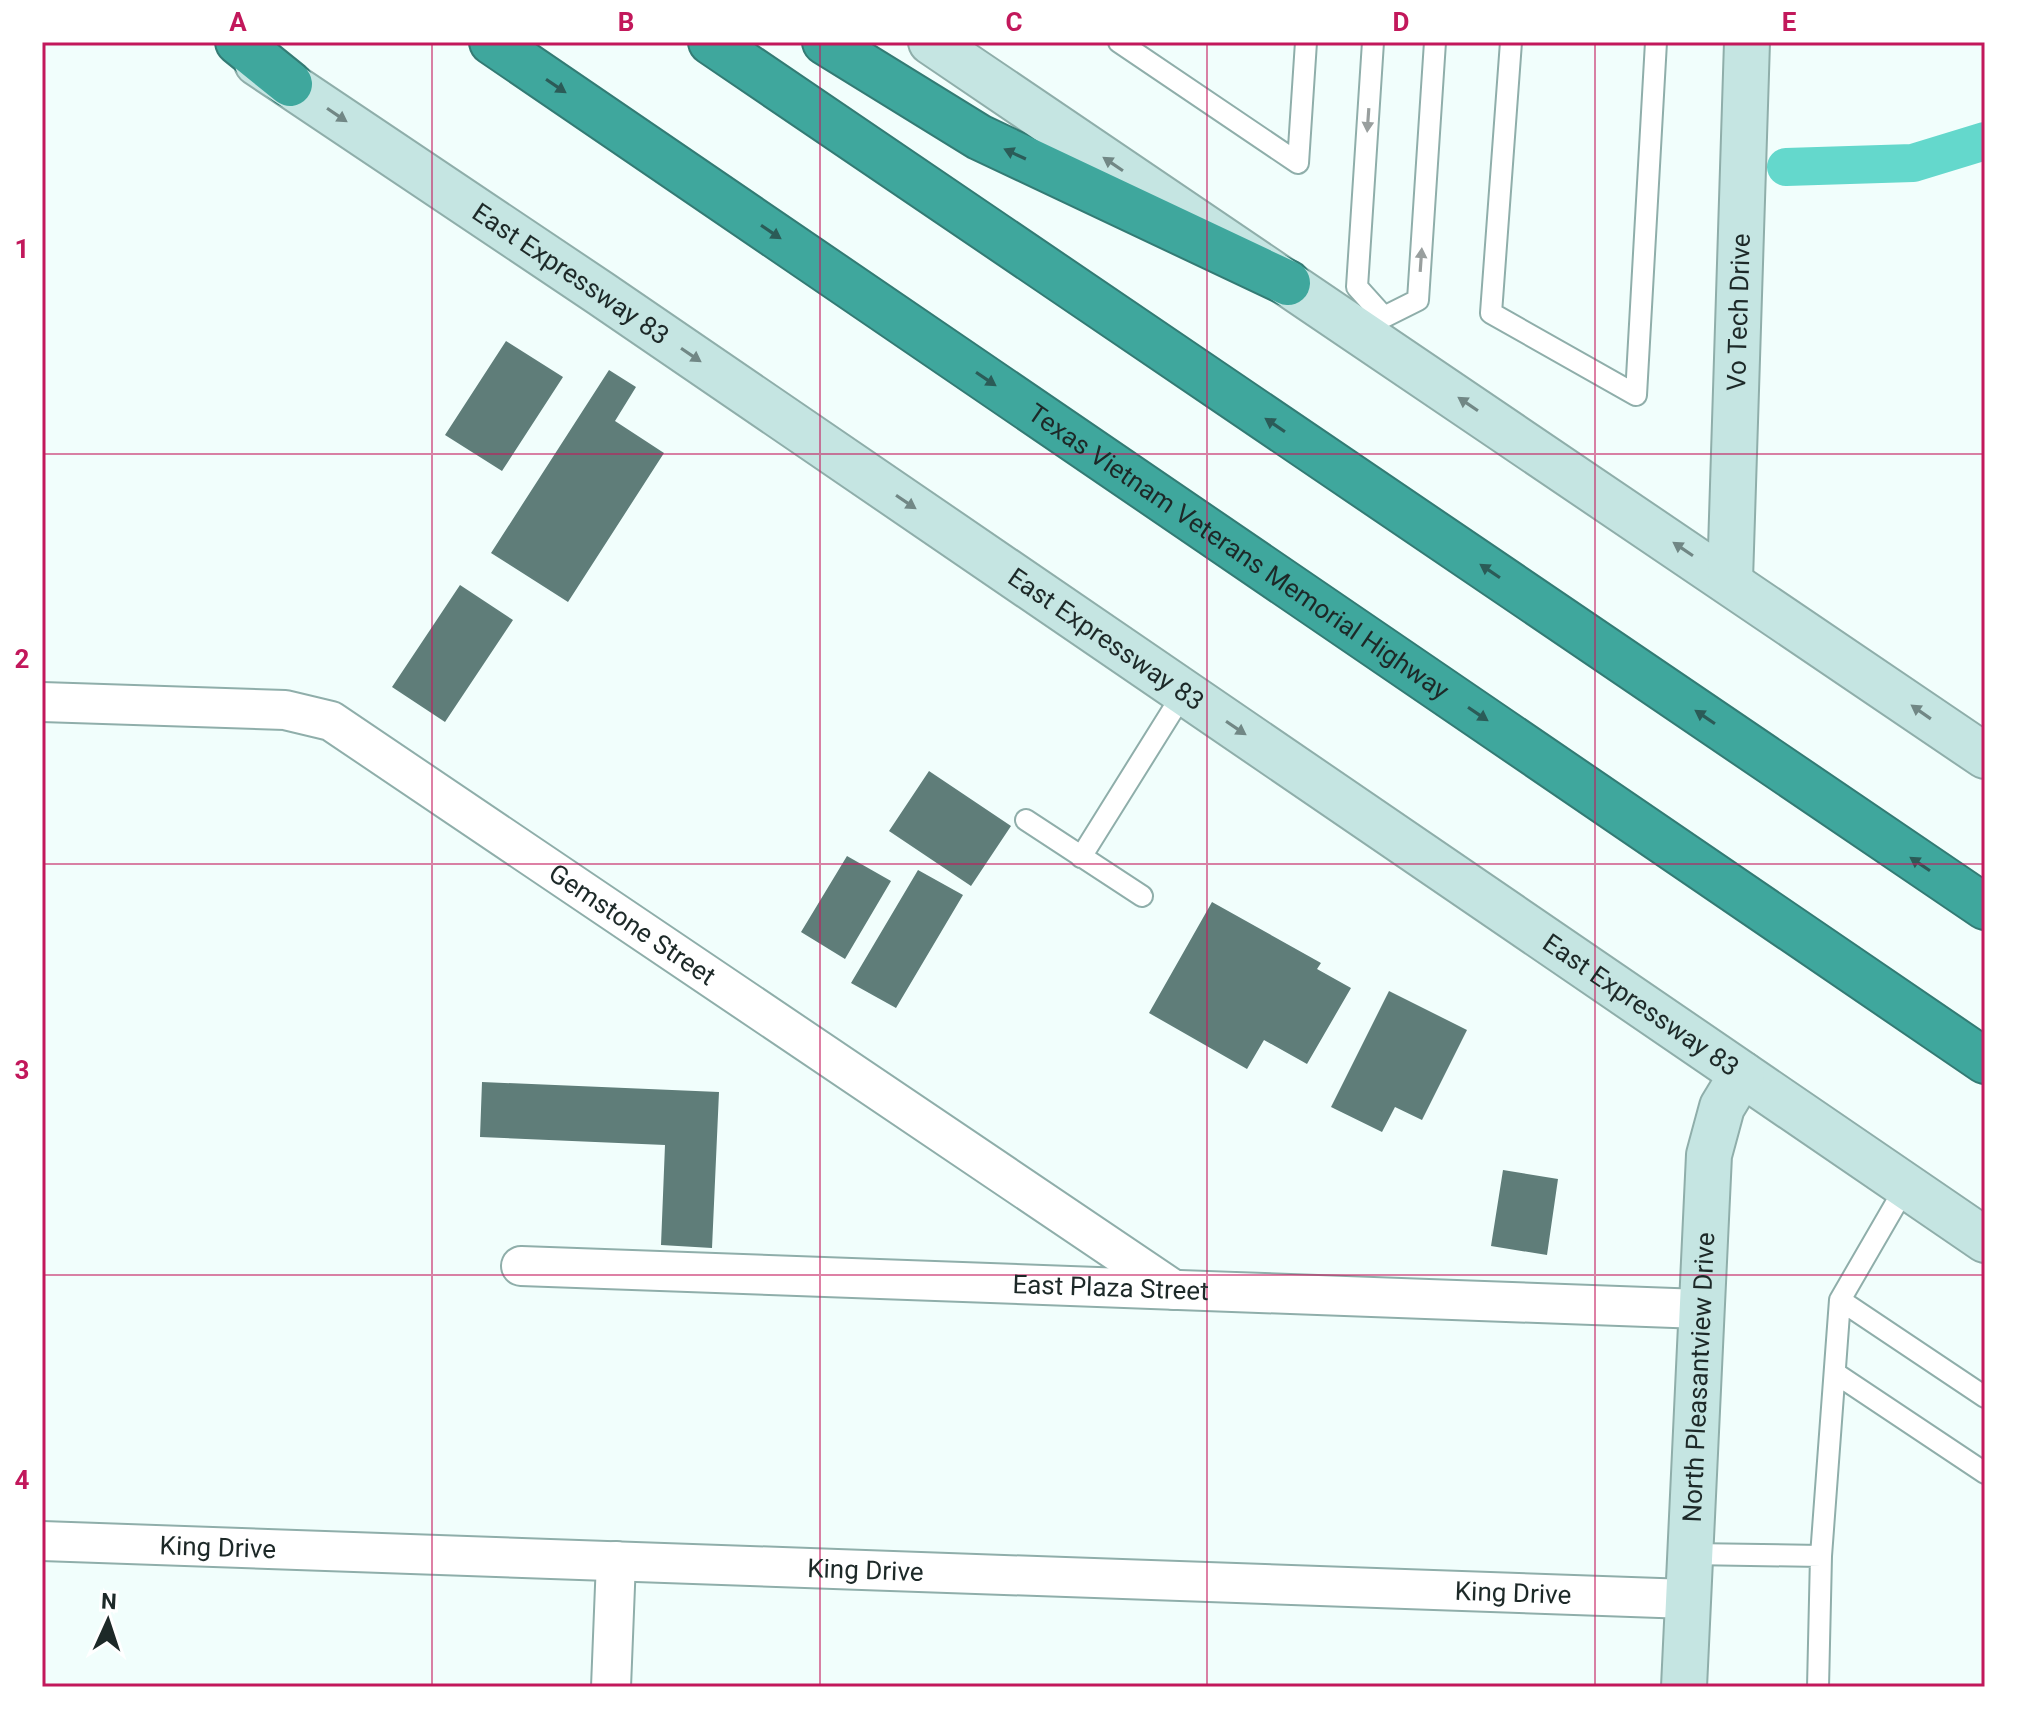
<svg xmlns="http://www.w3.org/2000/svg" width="2027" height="1729" font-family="Roboto,sans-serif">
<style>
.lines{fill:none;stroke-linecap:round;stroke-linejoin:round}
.canal{stroke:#64d8cc;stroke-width:38}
.building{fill:#5f7d79}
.lane-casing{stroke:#8faeaa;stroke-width:24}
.street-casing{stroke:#8faeaa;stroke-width:42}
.secondary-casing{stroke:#8faeaa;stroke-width:48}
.highway-casing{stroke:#337b74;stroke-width:48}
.lane{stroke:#fff;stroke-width:20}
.street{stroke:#fff;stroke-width:38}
.secondary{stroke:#c5e5e2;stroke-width:44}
.highway{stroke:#3fa79d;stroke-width:44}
.oneway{fill:#2b5b57}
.oneway2{fill:#718785}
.oneway3{fill:#999f9e}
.grid{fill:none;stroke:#c2185b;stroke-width:2;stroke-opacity:0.55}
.labels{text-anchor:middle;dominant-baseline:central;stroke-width:8;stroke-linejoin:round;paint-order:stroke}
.street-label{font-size:26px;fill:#1d2928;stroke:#fff}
.neatline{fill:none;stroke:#c2185b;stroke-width:3}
.grid-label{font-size:26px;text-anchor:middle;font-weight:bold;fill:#c2185b}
</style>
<rect width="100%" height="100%" fill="#f1fefc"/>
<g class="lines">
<!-- canal -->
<path class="canal" d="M 1786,167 L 1913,163 L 1985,141"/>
</g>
<!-- building -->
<path class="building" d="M 506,341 L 563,377 L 502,471 L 445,435 Z
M 609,370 L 636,387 L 615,421 L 664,453 L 568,602 L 491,553 Z
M 460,585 L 513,620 L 445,722 L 392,687 Z
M 929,771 L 1011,826 L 971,886 L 889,831 Z
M 847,856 L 891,881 L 845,959 L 801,932 Z
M 918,870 L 963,895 L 896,1008 L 851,983 Z
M 1212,902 L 1321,963 L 1317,969 L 1351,988 L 1307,1064 L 1264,1040 L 1247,1069 L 1149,1013 Z
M 1389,991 L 1467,1030 L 1422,1120 L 1395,1107 L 1382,1132 L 1331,1107 Z
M 482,1082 L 719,1092 L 712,1248 L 661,1245 L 665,1145 L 480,1137 Z
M 1503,1170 L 1558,1179 L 1547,1255 L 1491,1246 Z"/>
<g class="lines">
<defs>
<path id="lane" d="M 1119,42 L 1298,163 L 1306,42
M 1373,42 L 1357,287 L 1384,317
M 1511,42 L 1491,313 L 1636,395 L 1656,42
M 1384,317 L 1418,300 L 1435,42
M 1026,820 L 1142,896
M 1081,857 L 1184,692
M 1840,1300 L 1906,1186
M 1835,1373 L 1985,1473
M 1690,1554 L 1821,1556 L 1840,1300 L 1985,1397
M 1818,1687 L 1821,1556"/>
<g id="street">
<path id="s1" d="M 42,702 L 285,710 L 331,721 L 1174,1290"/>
<path id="s2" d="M 521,1266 L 1701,1309"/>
<path id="s3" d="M 42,1541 L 1688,1599"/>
<path d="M 611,1687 L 616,1561"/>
</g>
<g id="secondary">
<path d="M 931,42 L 1985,756"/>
<path id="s4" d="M 257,63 L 600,293 L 1985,1240"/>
<path id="s5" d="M 1730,580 L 1747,42"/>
<path id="s6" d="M 1684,1687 L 1709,1155 L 1722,1107 L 1742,1074"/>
</g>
<g id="highway">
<path d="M 238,42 L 290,84"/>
<path id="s7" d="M 492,42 L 1985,1061"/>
<path d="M 711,42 L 1985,907"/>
<path d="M 825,42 L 979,137 L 1288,283"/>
</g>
</defs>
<!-- lane casing -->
<use href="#lane" class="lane-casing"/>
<!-- street casing -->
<use href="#street" class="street-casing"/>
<!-- secondary casing -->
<use href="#secondary" class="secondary-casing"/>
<!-- highway casing -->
<use href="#highway" class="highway-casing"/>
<!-- lane -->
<use href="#lane" class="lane"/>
<!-- street -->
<use href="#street" class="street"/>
<!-- secondary -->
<use href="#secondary" class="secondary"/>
<!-- highway -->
<use href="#highway" class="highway"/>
</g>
<!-- one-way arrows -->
<defs><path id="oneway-solid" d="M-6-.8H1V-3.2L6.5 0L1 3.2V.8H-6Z" transform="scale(2)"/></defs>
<g class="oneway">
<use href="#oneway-solid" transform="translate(556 86) rotate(34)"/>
<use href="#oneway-solid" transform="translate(1015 154) rotate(-155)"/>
<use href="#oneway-solid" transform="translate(771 232) rotate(34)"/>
<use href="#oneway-solid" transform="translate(986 379) rotate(34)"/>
<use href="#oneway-solid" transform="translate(1275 425) rotate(-146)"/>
<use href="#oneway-solid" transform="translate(1490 571) rotate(-146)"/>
<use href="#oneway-solid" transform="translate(1478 714) rotate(34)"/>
<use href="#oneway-solid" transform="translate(1705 717) rotate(-146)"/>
<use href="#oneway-solid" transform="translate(1920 864) rotate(-146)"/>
</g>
<g class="oneway2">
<use href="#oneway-solid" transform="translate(337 115) rotate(34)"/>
<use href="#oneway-solid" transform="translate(1113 164) rotate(-146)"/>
<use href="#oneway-solid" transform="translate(691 355) rotate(34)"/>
<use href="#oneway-solid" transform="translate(1468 404) rotate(-146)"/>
<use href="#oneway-solid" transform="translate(906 502) rotate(34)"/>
<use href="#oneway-solid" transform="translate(1683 549) rotate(-146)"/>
<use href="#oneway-solid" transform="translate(1921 712) rotate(-145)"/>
<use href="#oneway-solid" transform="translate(1236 728) rotate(34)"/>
</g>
<g class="oneway3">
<use href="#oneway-solid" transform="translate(1368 120) rotate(94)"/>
<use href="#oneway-solid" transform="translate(1421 260) rotate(-86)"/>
</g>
<!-- grid -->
<path class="grid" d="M 432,42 L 432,1687M 820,42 L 820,1687M 1207,42 L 1207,1687M 1595,42 L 1595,1687M 42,454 L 1985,454M 42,864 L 1985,864M 42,1275 L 1985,1275"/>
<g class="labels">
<!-- street labels -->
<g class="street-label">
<text stroke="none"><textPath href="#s4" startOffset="378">East Expressway 83</textPath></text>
<text stroke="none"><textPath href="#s5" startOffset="268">Vo Tech Drive</textPath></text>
<text stroke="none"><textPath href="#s7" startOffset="904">Texas Vietnam Veterans Memorial Highway</textPath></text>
<text stroke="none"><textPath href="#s4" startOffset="1026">East Expressway 83</textPath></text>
<text stroke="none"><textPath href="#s1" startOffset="654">Gemstone Street</textPath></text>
<text stroke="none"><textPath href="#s4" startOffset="1674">East Expressway 83</textPath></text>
<text stroke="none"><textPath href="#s2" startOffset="590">East Plaza Street</textPath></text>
<text stroke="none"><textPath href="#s6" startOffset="310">North Pleasantview Drive</textPath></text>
<text stroke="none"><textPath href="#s3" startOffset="176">King Drive</textPath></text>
<text stroke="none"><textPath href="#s3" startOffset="824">King Drive</textPath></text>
<text stroke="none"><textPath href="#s3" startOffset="1472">King Drive</textPath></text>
</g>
</g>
<!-- border -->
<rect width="2027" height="1729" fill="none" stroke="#ffffff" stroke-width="88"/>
<!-- north arrow -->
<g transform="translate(108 1621) rotate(3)" stroke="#ffffff" stroke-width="6" paint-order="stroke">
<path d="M0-6L14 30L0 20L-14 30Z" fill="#1d2928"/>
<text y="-12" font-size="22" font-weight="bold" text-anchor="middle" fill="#1d2928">N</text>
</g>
<rect x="44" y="44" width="1939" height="1641" class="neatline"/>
<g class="grid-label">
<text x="238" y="31">A</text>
<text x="626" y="31">B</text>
<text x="1014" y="31">C</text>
<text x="1401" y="31">D</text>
<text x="1789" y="31">E</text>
<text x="22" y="258">1</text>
<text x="22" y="668">2</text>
<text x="22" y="1079">3</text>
<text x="22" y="1489">4</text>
</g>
</svg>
